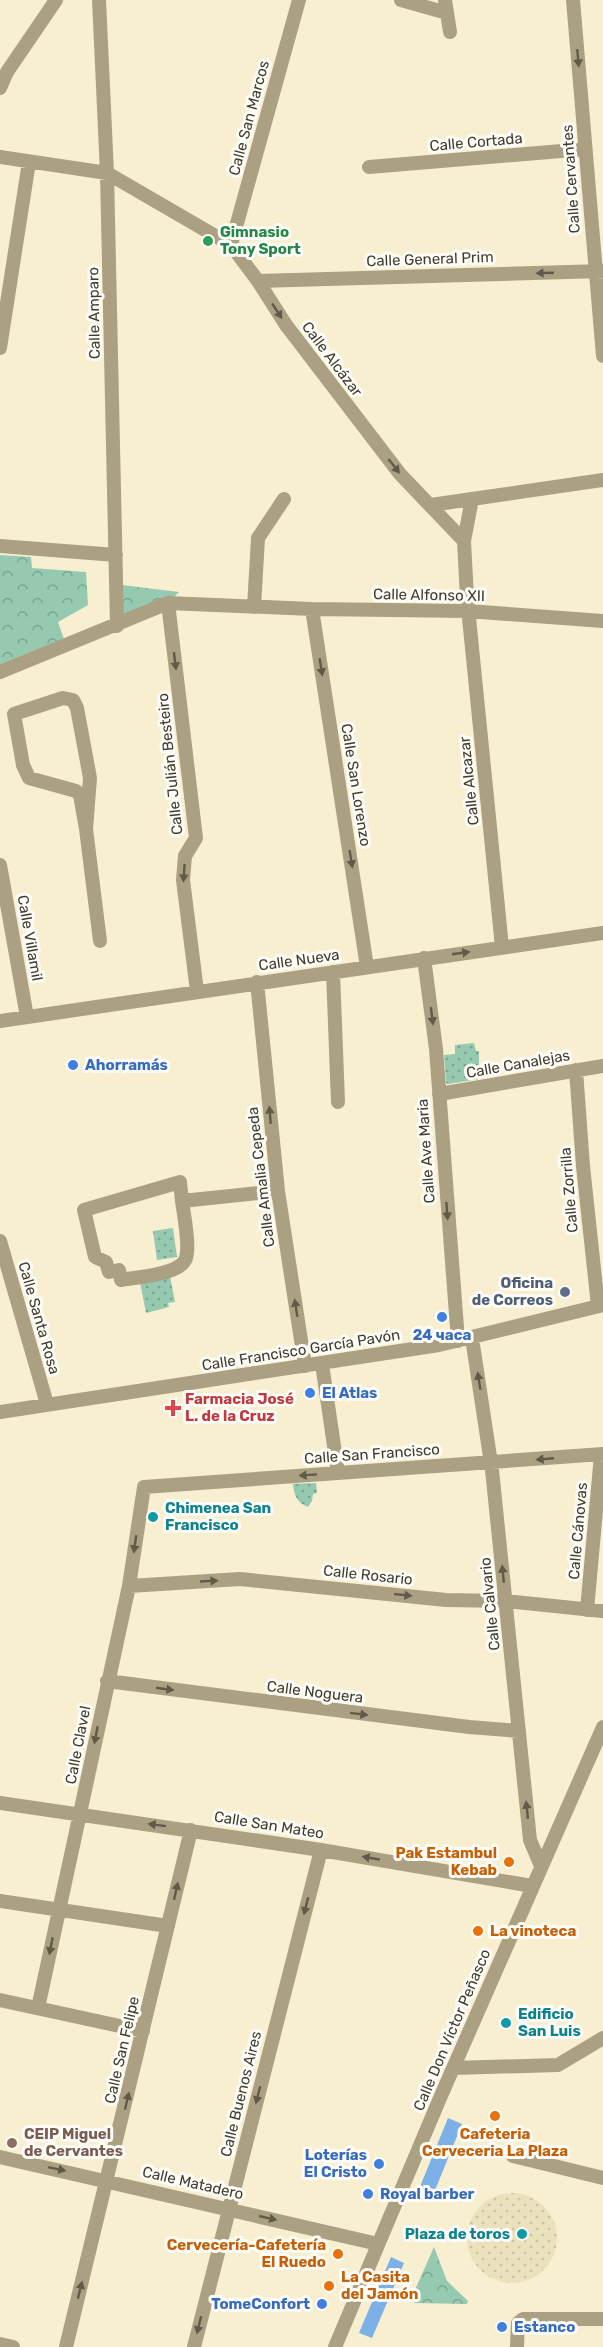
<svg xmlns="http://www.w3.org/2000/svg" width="603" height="2347" font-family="Rubik,sans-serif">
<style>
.grass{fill:url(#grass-dots)}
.sand{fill:url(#sand-dots)}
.park{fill:url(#park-crowns)}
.water{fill:#7eb0e8}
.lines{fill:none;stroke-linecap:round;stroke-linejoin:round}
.minor{stroke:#aca082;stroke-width:14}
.oneway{fill:#605a49}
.leisure-dot{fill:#2e9e5b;stroke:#fdfcf6;stroke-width:2}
.shop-dot{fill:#3f7fe0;stroke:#fdfcf6;stroke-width:2}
.service-dot{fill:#5c6f8a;stroke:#fdfcf6;stroke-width:2}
.health-dot{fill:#e0444e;stroke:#fdfcf6;stroke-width:2}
.culture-dot{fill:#0f9aa8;stroke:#fdfcf6;stroke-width:2}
.food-dot{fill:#e8710a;stroke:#fdfcf6;stroke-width:2}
.education-dot{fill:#8d6e63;stroke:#fdfcf6;stroke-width:2}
.labels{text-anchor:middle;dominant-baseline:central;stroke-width:6;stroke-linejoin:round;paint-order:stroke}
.street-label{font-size:15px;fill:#3f3c30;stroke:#fdfcf6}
.leisure-label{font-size:15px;font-weight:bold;fill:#27864d;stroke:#fdfcf6;text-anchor:start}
.shop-label{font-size:15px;font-weight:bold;fill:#366cbe;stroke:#fdfcf6;text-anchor:start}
.service-label{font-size:15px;font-weight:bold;fill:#4e5e75;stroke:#fdfcf6;text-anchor:end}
.health-label{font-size:15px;font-weight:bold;fill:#be3a42;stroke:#fdfcf6;text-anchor:start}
.culture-label{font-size:15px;font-weight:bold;fill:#0d838f;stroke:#fdfcf6;text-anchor:start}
.food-label{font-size:15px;font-weight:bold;fill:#c56008;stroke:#fdfcf6;text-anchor:end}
.education-label{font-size:15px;font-weight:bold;fill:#785e54;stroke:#fdfcf6;text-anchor:start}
</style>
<defs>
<pattern id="grass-dots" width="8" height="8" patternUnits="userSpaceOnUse" patternTransform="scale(1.5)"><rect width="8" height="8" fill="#95cab1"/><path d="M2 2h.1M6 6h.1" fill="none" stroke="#7ba590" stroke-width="1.8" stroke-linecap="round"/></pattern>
<pattern id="sand-dots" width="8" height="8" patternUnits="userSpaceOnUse" patternTransform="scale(1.5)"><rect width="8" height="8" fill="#ebe2bd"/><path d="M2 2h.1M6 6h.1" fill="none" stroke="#cbc3a3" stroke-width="1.8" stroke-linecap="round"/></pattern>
<pattern id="park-crowns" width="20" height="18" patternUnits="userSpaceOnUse" patternTransform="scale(1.5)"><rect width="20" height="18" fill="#95cab1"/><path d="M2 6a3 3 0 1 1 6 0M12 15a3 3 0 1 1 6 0" fill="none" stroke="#7ba590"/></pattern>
</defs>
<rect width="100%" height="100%" fill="#f7efd0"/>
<!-- grass -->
<path class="grass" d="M 474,1043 L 476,1051 L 479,1051 L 479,1079 L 448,1084 L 446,1083 L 444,1055 L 455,1054 L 455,1045 Z
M 173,1228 L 177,1257 L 157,1260 L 153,1231 Z
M 170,1276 L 175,1302 L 168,1303 L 169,1307 L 146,1313 L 140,1282 Z
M 316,1483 L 317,1493 L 313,1494 L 312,1501 L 308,1507 C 297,1503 294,1495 293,1484 Z"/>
<!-- sand -->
<path class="sand" d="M467 2238a45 45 0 1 1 90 0a45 45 0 1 1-90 0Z"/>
<!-- park -->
<path class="park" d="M 0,555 L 31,557 L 32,568 L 86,572 L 88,605 L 58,622 L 65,642 L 0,668 Z
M 122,585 L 179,592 L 168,603 L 117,626 Z
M 434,2247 L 447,2281 L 468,2301 L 467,2304 L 415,2303 L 411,2299 Z"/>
<!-- water -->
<path class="water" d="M 448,2118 L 462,2124 L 431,2200 L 417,2194 Z
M 391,2257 L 404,2263 L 372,2338 L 359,2333 Z"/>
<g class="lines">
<!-- minor -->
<path class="minor" d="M 99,0 L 107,173 L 117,626
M 401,0 L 447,13
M 445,0 L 450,32
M 573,0 L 603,356
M 0,88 L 7,72 L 56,0
M 0,157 L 107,173 L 231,245 L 258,281 L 286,325 L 400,474 L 464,541
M 369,167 L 585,149
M 231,245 L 299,0
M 258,281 L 603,271
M 0,348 L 29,162
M 431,505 L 472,499
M 0,546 L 116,555
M 168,603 L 196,838 L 185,856 L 183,880 L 197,991
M 254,607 L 258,538 L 284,499
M 312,609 L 367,967
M 0,672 L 168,603 L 312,609 L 468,611 L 603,621
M 86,829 L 80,795 L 76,791 L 29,778 L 23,765 L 14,714 L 63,698 L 73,700 L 77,708 L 90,778 L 86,829 L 100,941
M 0,865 L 27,1017
M 502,947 L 467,598 L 464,541 L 472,499 L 603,480
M 424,958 L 436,1049 L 458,1341
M 333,972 L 338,1102
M 257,982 L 278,1191 L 305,1366
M 0,1021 L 603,933
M 576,1070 L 583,1166 L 598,1306
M 439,1094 L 603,1066
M 182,1201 C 184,1215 190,1246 186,1258 C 181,1275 137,1277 121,1280 L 119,1270 L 109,1272 L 106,1262 L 95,1257 L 84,1210 L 180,1182 L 182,1201 L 278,1191
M 0,1241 L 47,1404
M 472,1338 L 492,1470 L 530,1840 L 541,1866
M 322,1364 L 338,1473
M 0,1412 L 439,1345 L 603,1305
M 129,1586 L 240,1579 L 446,1600 L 506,1601 L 603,1611
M 587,1610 L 601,1455
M 107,1681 L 469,1727 L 519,1731
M 0,1803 L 321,1850 L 532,1886
M 0,1901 L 168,1926
M 0,2000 L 143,2031
M 38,2008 L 129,1586 L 144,1487 L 603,1454
M 453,2068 L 558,2065 L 603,2038
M 513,2156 L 603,2178
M 0,2157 L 378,2244
M 0,2344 L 13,2347
M 66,2347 L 191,1830
M 194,2347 L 321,1850
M 335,2347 L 440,2098 L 603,1727
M 517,2347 L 518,2323 L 523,2319 L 603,2319"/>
</g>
<!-- one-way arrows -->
<defs><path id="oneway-solid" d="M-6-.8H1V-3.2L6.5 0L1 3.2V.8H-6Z" transform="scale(1.5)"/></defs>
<g class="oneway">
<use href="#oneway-solid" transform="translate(578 58) rotate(85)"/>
<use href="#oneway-solid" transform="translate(545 273) rotate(178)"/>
<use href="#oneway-solid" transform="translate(277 311) rotate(57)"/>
<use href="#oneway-solid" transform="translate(394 466) rotate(52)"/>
<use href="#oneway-solid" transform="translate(175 661) rotate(83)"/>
<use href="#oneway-solid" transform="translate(321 667) rotate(81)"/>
<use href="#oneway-solid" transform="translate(351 859) rotate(81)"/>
<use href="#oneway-solid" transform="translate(184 873) rotate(94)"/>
<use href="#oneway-solid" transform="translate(461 953) rotate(-8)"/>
<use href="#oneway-solid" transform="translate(432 1016) rotate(83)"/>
<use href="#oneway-solid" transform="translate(270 1115) rotate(-95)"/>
<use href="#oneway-solid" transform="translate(447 1211) rotate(86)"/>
<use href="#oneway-solid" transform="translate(296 1308) rotate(-99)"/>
<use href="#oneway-solid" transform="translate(479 1381) rotate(-99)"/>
<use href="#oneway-solid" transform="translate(545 1459) rotate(175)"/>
<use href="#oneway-solid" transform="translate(308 1475) rotate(176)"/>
<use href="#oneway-solid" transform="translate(135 1544) rotate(98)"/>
<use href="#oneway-solid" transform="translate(503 1574) rotate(-96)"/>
<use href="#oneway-solid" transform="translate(209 1581) rotate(-3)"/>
<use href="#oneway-solid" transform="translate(403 1595) rotate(6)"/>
<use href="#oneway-solid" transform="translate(165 1689) rotate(8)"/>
<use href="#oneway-solid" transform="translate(359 1714) rotate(7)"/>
<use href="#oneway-solid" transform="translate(96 1735) rotate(101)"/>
<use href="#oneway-solid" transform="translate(527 1810) rotate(-96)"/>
<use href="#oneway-solid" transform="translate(157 1825) rotate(-173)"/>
<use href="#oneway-solid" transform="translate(371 1858) rotate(-170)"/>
<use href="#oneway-solid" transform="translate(176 1891) rotate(-77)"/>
<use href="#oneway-solid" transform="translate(306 1906) rotate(104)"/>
<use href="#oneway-solid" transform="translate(51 1946) rotate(101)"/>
<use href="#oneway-solid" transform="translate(258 2095) rotate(104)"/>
<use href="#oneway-solid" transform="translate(127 2101) rotate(-77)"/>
<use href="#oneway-solid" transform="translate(57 2169) rotate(12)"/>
<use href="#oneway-solid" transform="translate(268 2218) rotate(13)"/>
<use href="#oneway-solid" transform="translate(80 2290) rotate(-76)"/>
<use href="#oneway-solid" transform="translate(199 2325) rotate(104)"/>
</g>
<!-- markers -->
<circle class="leisure-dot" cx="208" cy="241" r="6"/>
<g class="shop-dot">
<circle cx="73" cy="1065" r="6"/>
<circle cx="442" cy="1317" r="6"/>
<circle cx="310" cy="1393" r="6"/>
<circle cx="379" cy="2164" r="6"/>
<circle cx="368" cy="2194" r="6"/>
<circle cx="322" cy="2304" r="6"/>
<circle cx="502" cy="2327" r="6"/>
</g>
<circle class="service-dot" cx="565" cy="1292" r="6"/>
<path class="health-dot" d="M170 1399h6v6h6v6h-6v6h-6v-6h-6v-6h6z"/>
<g class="culture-dot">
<circle cx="153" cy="1517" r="6"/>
<circle cx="506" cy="2023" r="6"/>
<circle cx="522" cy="2234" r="6"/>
</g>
<g class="food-dot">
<circle cx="509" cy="1862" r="6"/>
<circle cx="478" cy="1931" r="6"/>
<circle cx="495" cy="2116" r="6"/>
<circle cx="338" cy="2254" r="6"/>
<circle cx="329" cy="2286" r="6"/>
</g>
<circle class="education-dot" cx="12" cy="2143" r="6"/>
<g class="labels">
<!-- street labels -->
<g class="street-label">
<text transform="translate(249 118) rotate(-75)">Calle San Marcos</text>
<text transform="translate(476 142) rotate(-5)">Calle Cortada</text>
<text transform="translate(571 179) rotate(-94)">Calle Cervantes</text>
<text transform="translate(430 259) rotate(-2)">Calle General Prim</text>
<text transform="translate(94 313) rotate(-91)">Calle Amparo</text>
<text transform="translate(332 359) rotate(53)">Calle Alcázar</text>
<text transform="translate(429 595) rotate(1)">Calle Alfonso XII</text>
<text transform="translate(170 764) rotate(-96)">Calle Julián Besteiro</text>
<text transform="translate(469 781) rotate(-96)">Calle Alcazar</text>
<text transform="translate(356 785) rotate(81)">Calle San Lorenzo</text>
<text transform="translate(30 938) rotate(80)">Calle Villamil</text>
<text transform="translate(299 960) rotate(-8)">Calle Nueva</text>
<text transform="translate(518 1064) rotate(-10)">Calle Canalejas</text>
<text transform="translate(426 1151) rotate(-94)">Calle Ave Maria</text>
<text transform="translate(261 1177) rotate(-97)">Calle Amalia Cepeda</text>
<text transform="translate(569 1190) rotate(-95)">Calle Zorrilla</text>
<text transform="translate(39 1318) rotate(74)">Calle Santa Rosa</text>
<text transform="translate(301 1350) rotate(-9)">Calle Francisco García Pavón</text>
<text transform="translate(372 1454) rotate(-4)">Calle San Francisco</text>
<text transform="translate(578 1531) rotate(-85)">Calle Cánovas</text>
<text transform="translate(368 1575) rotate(6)">Calle Rosario</text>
<text transform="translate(490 1604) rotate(-96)">Calle Calvario</text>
<text transform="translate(315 1692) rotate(7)">Calle Noguera</text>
<text transform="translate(78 1745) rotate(-79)">Calle Clavel</text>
<text transform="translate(269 1825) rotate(9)">Calle San Mateo</text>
<text transform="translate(452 2030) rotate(-67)">Calle Don Víctor Peñasco</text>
<text transform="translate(122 2050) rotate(-77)">Calle San Felipe</text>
<text transform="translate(241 2094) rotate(-76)">Calle Buenos Aires</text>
<text transform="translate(193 2183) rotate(13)">Calle Matadero</text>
</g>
<!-- leisure labels -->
<g class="leisure-label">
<text x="220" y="232">Gimnasio<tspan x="220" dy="17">Tony Sport</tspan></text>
</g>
<!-- shop labels -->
<g class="shop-label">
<text x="85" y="1065">Ahorramás</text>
<text x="442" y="1335" text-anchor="middle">24 часа</text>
<text x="322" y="1393">El Atlas</text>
<text x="367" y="2155" text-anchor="end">Loterías<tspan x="367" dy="17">El Cristo</tspan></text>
<text x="380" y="2194">Royal barber</text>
<text x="310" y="2304" text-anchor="end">TomeConfort</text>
<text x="514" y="2327">Estanco</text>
</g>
<!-- service labels -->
<g class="service-label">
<text x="553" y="1283">Oficina<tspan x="553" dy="17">de Correos</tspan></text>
</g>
<!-- health labels -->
<g class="health-label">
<text x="185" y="1399">Farmacia José<tspan x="185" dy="17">L. de la Cruz</tspan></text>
</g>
<!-- culture labels -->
<g class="culture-label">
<text x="165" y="1508">Chimenea San<tspan x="165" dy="17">Francisco</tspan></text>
<text x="518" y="2014">Edificio<tspan x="518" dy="17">San Luis</tspan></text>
<text x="510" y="2234" text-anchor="end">Plaza de toros</text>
</g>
<!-- food labels -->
<g class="food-label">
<text x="497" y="1853">Pak Estambul<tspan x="497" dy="17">Kebab</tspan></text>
<text x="490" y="1931" text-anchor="start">La vinoteca</text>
<text x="495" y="2134" text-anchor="middle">Cafeteria<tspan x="495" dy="17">Cerveceria La Plaza</tspan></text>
<text x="326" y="2245">Cervecería-Cafetería<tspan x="326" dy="17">El Ruedo</tspan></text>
<text x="341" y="2277" text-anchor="start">La Casita<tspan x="341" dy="17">del Jamón</tspan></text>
</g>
<!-- education labels -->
<g class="education-label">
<text x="24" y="2134">CEIP Miguel<tspan x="24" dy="17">de Cervantes</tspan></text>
</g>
</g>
</svg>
